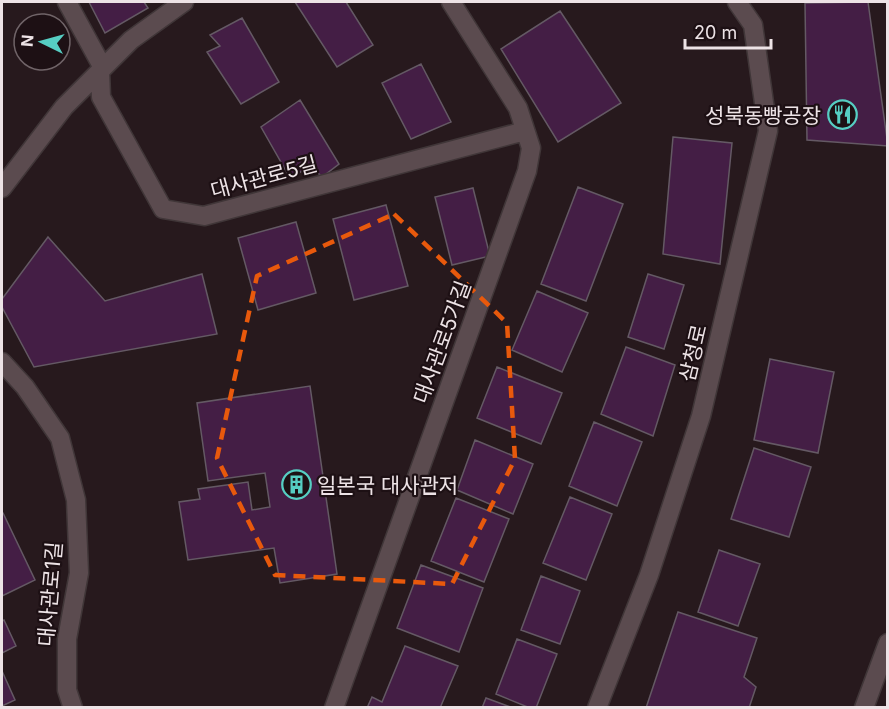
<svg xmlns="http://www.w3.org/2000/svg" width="889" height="709" font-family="Inter,'Noto Sans KR',sans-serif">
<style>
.building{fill:#441e45;stroke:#645964;stroke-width:1.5}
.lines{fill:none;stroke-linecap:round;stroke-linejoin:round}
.minor-casing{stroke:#403638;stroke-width:21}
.minor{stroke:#5b4b4f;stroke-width:18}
.marked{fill:none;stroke:#e8590c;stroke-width:4.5;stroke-dasharray:12 8;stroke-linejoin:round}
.labels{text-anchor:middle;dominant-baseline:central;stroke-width:4.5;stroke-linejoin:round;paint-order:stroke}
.poi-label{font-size:21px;fill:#ede3e6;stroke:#1d1014;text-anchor:end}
.street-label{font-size:21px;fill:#ede3e6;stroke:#1d1014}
</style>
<rect width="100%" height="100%" fill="#27191d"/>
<!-- building -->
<path class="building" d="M 89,2 L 144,2 L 148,8 L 105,33 Z
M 295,2 L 346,2 L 373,45 L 337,67 Z
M 868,2 L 888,146 L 807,140 L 805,3 Z
M 560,11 L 621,103 L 558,142 L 501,49 Z
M 242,18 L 279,82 L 241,104 L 207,52 L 220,46 L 210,35 Z
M 421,64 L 451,122 L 411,139 L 382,83 Z
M 300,100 L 339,164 L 322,177 L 311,166 L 290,178 L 261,127 Z
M 673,137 L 732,143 L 720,264 L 663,254 Z
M 578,187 L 623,204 L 586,301 L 541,284 Z
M 473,188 L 490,256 L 452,265 L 435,197 Z
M 386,205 L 408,286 L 354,300 L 333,219 Z
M 296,222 L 316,293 L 258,310 L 238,238 Z
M 48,237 L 105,301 L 202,274 L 217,334 L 34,367 L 2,307 L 2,299 Z
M 648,274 L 684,285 L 664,349 L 628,337 Z
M 537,291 L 588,313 L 562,372 L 512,350 Z
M 626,347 L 675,365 L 653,436 L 601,414 Z
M 770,359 L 834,372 L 818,453 L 754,440 Z
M 497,367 L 562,393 L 541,444 L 477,418 Z
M 310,386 L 337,574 L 280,583 L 274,548 L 188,560 L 179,502 L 200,499 L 198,489 L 248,482 L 252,510 L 270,507 L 265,473 L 208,481 L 197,403 Z
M 594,422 L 642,442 L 617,506 L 569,486 Z
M 475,440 L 533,464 L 513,514 L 457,490 Z
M 754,448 L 811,467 L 789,537 L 731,519 Z
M 570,497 L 612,514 L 586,580 L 543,563 Z
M 456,498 L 509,519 L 484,582 L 431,561 Z
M 2,513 L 3,513 L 35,580 L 2,596 Z
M 719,550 L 760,564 L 738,626 L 698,612 Z
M 421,565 L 483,588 L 459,652 L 397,628 Z
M 541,576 L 580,591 L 560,644 L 521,630 Z
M 678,612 L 757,638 L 744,677 L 756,687 L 749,708 L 646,708 Z
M 4,620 L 16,646 L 2,653 L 2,621 Z
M 517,639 L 557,654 L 536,708 L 530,708 L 496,694 Z
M 405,646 L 458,666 L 440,708 L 367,708 L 372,697 L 382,702 Z
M 2,671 L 15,700 L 2,706 Z
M 486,698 L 513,708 L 482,708 Z"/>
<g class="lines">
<defs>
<path id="minor" d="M 67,2 L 103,68
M 100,71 L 101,97 L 163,209 L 204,216 L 525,131
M 2,188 L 64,107 L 131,40 L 184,2
M 2,362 L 25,387 L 60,438 L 76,500 L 79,573 L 67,639 L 67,690 L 73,708
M 334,708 L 527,171 L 531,148 L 518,108 L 451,2
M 597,708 L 649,575 L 701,416 L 768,131 L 753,25 L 737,2
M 864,708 L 888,643"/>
</defs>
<!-- minor casing -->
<use href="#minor" class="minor-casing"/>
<!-- minor -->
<use href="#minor" class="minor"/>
</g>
<!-- marked area -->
<path class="marked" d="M 394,214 L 507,323 L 515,459 L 452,584 L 275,575 L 217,458 L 257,276 Z"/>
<!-- icons -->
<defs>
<symbol id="restaurant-ring" viewBox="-11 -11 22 22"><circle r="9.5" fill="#1d1014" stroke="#56cec3" stroke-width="1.5"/><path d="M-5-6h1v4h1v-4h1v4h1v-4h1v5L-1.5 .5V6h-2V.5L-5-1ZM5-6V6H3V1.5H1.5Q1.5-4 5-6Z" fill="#56cec3"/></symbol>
<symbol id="building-ring" viewBox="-11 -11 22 22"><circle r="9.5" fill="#1d1014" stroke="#56cec3" stroke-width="1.5"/><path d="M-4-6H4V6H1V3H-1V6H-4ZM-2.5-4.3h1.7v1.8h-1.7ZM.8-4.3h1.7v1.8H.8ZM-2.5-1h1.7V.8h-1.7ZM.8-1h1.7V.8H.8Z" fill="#56cec3"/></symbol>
</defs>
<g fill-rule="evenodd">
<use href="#restaurant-ring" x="826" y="98" width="33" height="33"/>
<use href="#building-ring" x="280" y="468" width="33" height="33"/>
</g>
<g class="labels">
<!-- poi labels -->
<g class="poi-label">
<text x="821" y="115">성북동빵공장</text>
<text x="317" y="485" text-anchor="start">일본국 대사관저</text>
</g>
<!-- street labels -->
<g class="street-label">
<text transform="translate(264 177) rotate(-15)">대사관로5길</text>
<text transform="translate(442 342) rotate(-70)">대사관로5가길</text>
<text transform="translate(693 353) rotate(-77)">삼청로</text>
<text transform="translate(50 594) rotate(-85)">대사관로1길</text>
</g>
</g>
<!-- border -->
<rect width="889" height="709" fill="none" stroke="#ede3e6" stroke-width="6"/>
<!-- north arrow -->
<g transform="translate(42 42) rotate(275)"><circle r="28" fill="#1d1014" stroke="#706468" stroke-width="1.5"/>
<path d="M0-4.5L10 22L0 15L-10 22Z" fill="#56cec3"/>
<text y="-9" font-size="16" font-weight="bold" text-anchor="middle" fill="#ede3e6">N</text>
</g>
<!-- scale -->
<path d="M685 39v9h86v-9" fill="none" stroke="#ede3e6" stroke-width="3"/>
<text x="694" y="39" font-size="18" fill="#ede3e6" stroke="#1d1014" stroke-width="4.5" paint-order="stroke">20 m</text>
</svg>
